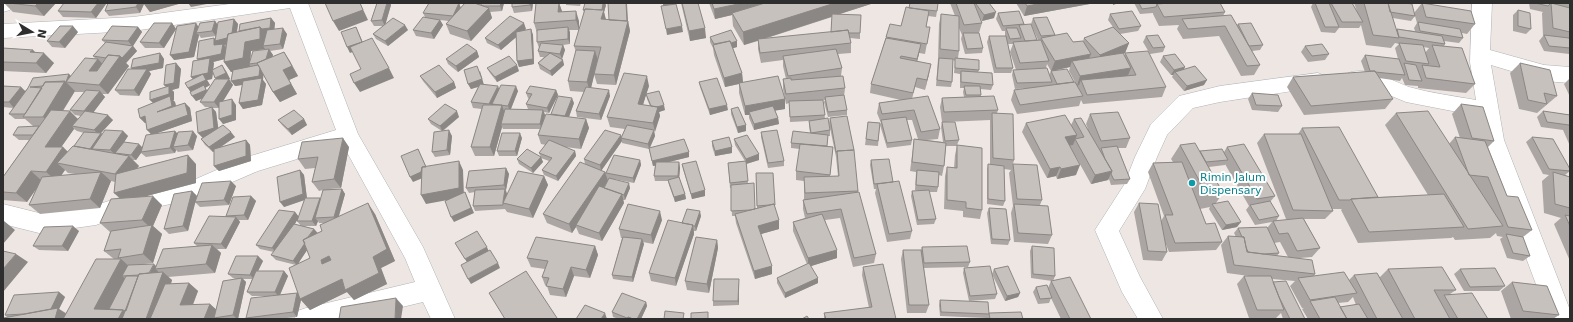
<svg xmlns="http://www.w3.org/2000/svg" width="1573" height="322" font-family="'DejaVu Sans',sans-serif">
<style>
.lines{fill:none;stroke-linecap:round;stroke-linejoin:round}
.minor-casing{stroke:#aeb3b8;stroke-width:1}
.minor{fill:#fff;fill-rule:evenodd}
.wall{fill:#aba6a3;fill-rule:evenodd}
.shaded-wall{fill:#8b8784}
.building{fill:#c7c1bd;stroke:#8b8784;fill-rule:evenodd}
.culture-dot{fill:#0f9aa8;stroke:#fff;stroke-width:1.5}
.labels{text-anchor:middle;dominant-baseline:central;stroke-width:4;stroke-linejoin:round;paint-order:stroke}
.culture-label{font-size:11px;fill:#0d838f;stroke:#fff;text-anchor:start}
</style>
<rect width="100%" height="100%" fill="#eee6e2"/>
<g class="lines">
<defs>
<path id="minor" d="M 3,3 L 14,3 L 10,10 L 3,12 Z
M 237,3 L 308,3 L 358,134 L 423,247 L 455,319 L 431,319 L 423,302 L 352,319 L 294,319 L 297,311 L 306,308 L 415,282 L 405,258 L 343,145 L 258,171 L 193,199 L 125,214 L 96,225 L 39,233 L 3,224 L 3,204 L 39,213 L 96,205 L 125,196 L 189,182 L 244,158 L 336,130 L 290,8 L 133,31 L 3,38 L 3,24 L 133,17 Z
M 1472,3 L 1492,3 L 1490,50 L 1544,65 L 1570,67 L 1570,83 L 1544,81 L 1491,65 L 1504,140 L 1570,310 L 1570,319 L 1549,319 L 1482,140 L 1478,116 L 1406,102 L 1370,87 L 1348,83 L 1345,78 L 1348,73 C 1370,66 1389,80 1409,87 C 1430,93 1454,96 1476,100 L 1470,62 Z
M 1318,73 L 1325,76 L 1328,81 L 1325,86 L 1220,102 L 1193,108 L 1167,135 L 1157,157 L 1145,189 L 1119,231 L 1140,277 L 1163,319 L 1138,319 L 1122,292 L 1095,230 L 1124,185 L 1135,157 L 1151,124 L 1179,96 L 1220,86 Z"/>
</defs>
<!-- minor casing -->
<use href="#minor" class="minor-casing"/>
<!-- minor -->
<use href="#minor" class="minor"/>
</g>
<!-- wall -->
<path class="wall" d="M 4,3 L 56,3 L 44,16 L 13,12 Z
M 108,3 L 182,3 L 150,12 L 144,4 L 140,13 L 109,16 L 105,11 Z
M 377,3 L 390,3 L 391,5 L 385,24 L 408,30 L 388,46 L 376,39 L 373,34 L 383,26 L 374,26 L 371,21 Z
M 459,3 L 461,8 L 464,5 L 463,3 L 481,3 L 480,5 L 504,3 L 502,11 L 490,12 L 492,18 L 471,41 L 450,34 L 446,24 L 449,21 L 440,20 L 443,25 L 434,39 L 416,36 L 413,30 L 425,17 L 423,13 Z
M 533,3 L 532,11 L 514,13 L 512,7 Z
M 536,3 L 559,3 L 562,12 L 579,21 L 579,30 L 584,12 L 583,10 L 606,5 L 604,12 L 606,20 L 628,21 L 630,31 L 616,85 L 597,84 L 594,74 L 591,88 L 610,96 L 601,120 L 577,117 L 576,111 L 584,92 L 570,91 L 568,81 L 576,52 L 574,46 L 579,30 L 569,30 L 570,44 L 563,45 L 565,50 L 562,59 L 564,65 L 552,76 L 540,69 L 538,63 L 544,57 L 540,57 L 538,51 L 540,47 L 539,48 L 537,42 L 537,33 L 534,23 Z
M 566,3 L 581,3 L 580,6 L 566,5 Z
M 681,3 L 698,3 L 706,38 L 690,41 Z
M 709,3 L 874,3 L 839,14 L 860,33 L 860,39 L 850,38 L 851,43 L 851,53 L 838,54 L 842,68 L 841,76 L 845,88 L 844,97 L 847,110 L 847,115 L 828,117 L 824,102 L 825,100 L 823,100 L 825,119 L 830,130 L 830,136 L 828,136 L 827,146 L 833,147 L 830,176 L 838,176 L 836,157 L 829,123 L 830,118 L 858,191 L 876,254 L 874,263 L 853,267 L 840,218 L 825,220 L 837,258 L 811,266 L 818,283 L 785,298 L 777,283 L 777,278 L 807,264 L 793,231 L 793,222 L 805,218 L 803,209 L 803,200 L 804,200 L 804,181 L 796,180 L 796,171 L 800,149 L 791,148 L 791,143 L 810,133 L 809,126 L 809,121 L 790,122 L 789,103 L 786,104 L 785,99 L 785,109 L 775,110 L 778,118 L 779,124 L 754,130 L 749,118 L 749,115 L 745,115 L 739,93 L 739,84 L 725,87 L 714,55 L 713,48 L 710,42 L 710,37 L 737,47 L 733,48 L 742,73 L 743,82 L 785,99 L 783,89 L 783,79 L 786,79 L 783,66 L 783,60 L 761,63 L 758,49 L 758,41 L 744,45 L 733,26 L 732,15 L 715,19 ZM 832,17 L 831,32 L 764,39 Z
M 950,3 L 989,3 L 994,18 L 982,21 L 980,17 L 982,23 L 979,33 L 983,48 L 982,53 L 965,54 L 961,39 L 962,35 L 959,28 L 959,51 L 958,58 L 979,70 L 978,72 L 993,85 L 991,90 L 980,89 L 981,95 L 981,96 L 998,110 L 997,113 L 1014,160 L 1013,164 L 1042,200 L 1040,205 L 1052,235 L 1048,244 L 1014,242 L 1011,213 L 1013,206 L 1009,173 L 1011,170 L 1004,169 L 1005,201 L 1003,206 L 987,204 L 987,169 L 988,164 L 990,164 L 990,120 L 945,122 L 959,140 L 957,145 L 982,210 L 980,219 L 963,217 L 963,211 L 944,209 L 945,176 L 947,167 L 954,168 L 955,155 L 957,146 L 946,146 L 944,166 L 942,176 L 939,175 L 938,187 L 937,192 L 929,192 L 936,219 L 934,224 L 917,225 L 911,196 L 912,191 L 920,191 L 915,190 L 916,172 L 910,171 L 913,148 L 914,139 L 918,139 L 912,120 L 907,120 L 912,140 L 911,145 L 887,148 L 880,125 L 881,123 L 877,113 L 879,103 L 901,100 L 870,93 L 871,84 L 886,37 L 901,26 L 906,7 L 937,11 L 936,17 L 928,16 L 926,27 L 930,27 L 925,54 L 919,53 L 917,62 L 929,74 L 925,90 L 915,87 L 912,99 L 940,129 L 938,139 L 927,140 L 943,142 L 941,127 L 942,122 L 940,107 L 942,98 L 964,97 L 963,92 L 964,88 L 960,88 L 960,74 L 954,73 L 955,61 L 953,60 L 952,82 L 951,87 L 936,86 L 938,59 L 939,24 L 941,14 L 955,16 Z
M 1016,3 L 1095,3 L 1024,16 Z
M 1134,3 L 1156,3 L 1157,4 L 1225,12 L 1223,16 L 1237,25 L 1238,24 L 1263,45 L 1260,50 L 1252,51 L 1260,65 L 1254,75 L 1241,76 L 1219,36 L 1183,39 L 1177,29 L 1179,25 L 1159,26 L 1153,14 L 1153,13 L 1140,14 Z
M 1313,3 L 1352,3 L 1357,11 L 1354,3 L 1405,3 L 1414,13 L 1422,3 L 1475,24 L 1467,34 L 1462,33 L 1463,38 L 1459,43 L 1444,41 L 1445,44 L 1444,46 L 1475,84 L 1466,93 L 1418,88 L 1418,86 L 1405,85 L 1402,78 L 1400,81 L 1379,78 L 1393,99 L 1385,109 L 1304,115 L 1287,87 L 1293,77 L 1365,72 L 1361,61 L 1365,55 L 1398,59 L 1395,48 L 1399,44 L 1395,43 L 1391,48 L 1366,45 L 1361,25 L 1359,28 L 1339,28 L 1335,33 L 1321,32 L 1311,7 ZM 1415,16 L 1417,23 L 1414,28 L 1415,31 L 1397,29 L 1396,29 L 1393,18 L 1411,21 ZM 1423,47 L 1429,48 L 1425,53 Z
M 1529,3 L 1552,3 L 1555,4 L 1555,3 L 1570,3 L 1570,53 L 1569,54 L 1544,51 L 1539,41 L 1543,36 L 1542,13 L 1543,12 L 1530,9 Z
M 106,4 L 96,18 L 63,17 L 58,11 Z
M 1518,10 L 1531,29 L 1526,34 L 1513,31 L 1513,15 Z
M 998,13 L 1024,24 L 1037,40 L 1038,40 L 1031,24 L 1033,18 L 1055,35 L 1073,42 L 1083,41 L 1084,38 L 1113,27 L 1108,20 L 1110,14 L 1141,26 L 1138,31 L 1120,34 L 1129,43 L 1125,53 L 1123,54 L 1124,56 L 1125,53 L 1166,87 L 1162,97 L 1083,104 L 1081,100 L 1079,106 L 1017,114 L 1011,100 L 1014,90 L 1030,88 L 1015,89 L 1012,75 L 1013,70 L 1016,70 L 1010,52 L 1013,44 L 1008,44 L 1013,68 L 1011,73 L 994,73 L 987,42 L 989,36 L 1005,36 L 1005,31 L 1002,31 L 996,19 ZM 1047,64 L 1051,71 L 1049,75 L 1046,68 ZM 1070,67 L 1069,71 L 1075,82 L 1074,82 L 1053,71 Z
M 271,18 L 275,23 L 274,30 L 287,34 L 283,49 L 270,51 L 273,55 L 272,57 L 284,52 L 290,61 L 298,76 L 289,80 L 297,94 L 280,102 L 273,92 L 263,74 L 263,80 L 266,84 L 262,105 L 243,109 L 239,103 L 242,85 L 235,86 L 232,72 L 231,72 L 224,62 L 225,59 L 213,62 L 214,63 L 213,69 L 226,71 L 230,79 L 228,79 L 233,85 L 222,102 L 236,105 L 236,120 L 223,124 L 219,108 L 212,108 L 216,112 L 218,128 L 235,137 L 221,147 L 246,140 L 250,145 L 251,161 L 219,171 L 214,166 L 214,151 L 213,152 L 205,145 L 201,139 L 203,138 L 198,133 L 209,107 L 205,107 L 200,102 L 202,99 L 196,101 L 188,88 L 193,79 L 191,77 L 198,60 L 214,38 L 216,40 L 216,36 L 201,38 L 199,35 L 194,57 L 174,60 L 176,29 L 164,48 L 145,48 L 140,42 L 172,23 L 176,29 L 199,27 L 215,21 L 218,25 L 234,19 L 238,24 L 237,32 ZM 265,49 L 266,50 L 250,60 L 251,51 ZM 213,73 L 216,79 L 207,90 L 205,88 L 210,85 L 207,80 L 212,79 Z
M 138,27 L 142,32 L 133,46 L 137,51 L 126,63 L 129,66 L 108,94 L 102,94 L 105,97 L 93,112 L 113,120 L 101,133 L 102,134 L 123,131 L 128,136 L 124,142 L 142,147 L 151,135 L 146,123 L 145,123 L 140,118 L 166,87 L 176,63 L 181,69 L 179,88 L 172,90 L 174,92 L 174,100 L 173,100 L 175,102 L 176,106 L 185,103 L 190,108 L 192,121 L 154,134 L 175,131 L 177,134 L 197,136 L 193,150 L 178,152 L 176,150 L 175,153 L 146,157 L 141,153 L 136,160 L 133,160 L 139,166 L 136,169 L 196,164 L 196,183 L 143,197 L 162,205 L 153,226 L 162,234 L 153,263 L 144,264 L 156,266 L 197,246 L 194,243 L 226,216 L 251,196 L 256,201 L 248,220 L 239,220 L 240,222 L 226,249 L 217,249 L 221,253 L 215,273 L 168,277 L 172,280 L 171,284 L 189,283 L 198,291 L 193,305 L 210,304 L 216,310 L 236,279 L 233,278 L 228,274 L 258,256 L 263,261 L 258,271 L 284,271 L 288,276 L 280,295 L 297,293 L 296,265 L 276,260 L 271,255 L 274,252 L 260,249 L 256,245 L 295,212 L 299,217 L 305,200 L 284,207 L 300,170 L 304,175 L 307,198 L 320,198 L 321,199 L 323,190 L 319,191 L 312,182 L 315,168 L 305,169 L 298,159 L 349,147 L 341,188 L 330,189 L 342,189 L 345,194 L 339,216 L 375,214 L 395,261 L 381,268 L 387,284 L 354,300 L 347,292 L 310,310 L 301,300 L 297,317 L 277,319 L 247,319 L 246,318 L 265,296 L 252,296 L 247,292 L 252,279 L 243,279 L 246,282 L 238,319 L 3,319 L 7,317 L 5,315 L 59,292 L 65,297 L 59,309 L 66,313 L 114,259 L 104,251 L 110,232 L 100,223 L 120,198 L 114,193 L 115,182 L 111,181 L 100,208 L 40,214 L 29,205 L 37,187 L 27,202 L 3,200 L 3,177 L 29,140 L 19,140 L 13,135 L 33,126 L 25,119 L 15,119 L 9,114 L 13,108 L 3,107 L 3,86 L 21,87 L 25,91 L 28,88 L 71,76 L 96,59 L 93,56 L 105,43 L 102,40 ZM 75,91 L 75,92 L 84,92 L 70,110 L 75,115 L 81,116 L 78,119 L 63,111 ZM 74,129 L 77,131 L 84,133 L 74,146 L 68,152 L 63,147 L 61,147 ZM 65,170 L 68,173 L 75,174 L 61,176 ZM 298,218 L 297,221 L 301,226 L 295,224 ZM 318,221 L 319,223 L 324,223 L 322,231 L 318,233 L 314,229 L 304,226 L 316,226 ZM 307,250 L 310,258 L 298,264 Z
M 526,29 L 524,31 L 531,29 L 533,35 L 534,64 L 519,67 L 517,61 L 516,37 L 501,50 L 487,43 L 485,38 Z
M 78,32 L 65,48 L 52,47 L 47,41 Z
M 1146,36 L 1165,47 L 1163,52 L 1150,54 L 1143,42 Z
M 1305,46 L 1329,54 L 1325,60 L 1308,62 L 1301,52 Z
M 3,48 L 33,50 L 36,53 L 54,63 L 46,73 L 3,71 Z
M 477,51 L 479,57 L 458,72 L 448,64 L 446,59 Z
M 160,53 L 164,59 L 163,68 L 149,71 L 151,74 L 139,96 L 120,95 L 115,90 L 132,69 Z
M 1163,56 L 1185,67 L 1184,69 L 1204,85 L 1184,91 L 1172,77 L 1173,75 L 1171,75 L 1160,62 Z
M 1520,63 L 1557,96 L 1537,113 L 1519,109 L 1510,73 Z
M 487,68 L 519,71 L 497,82 L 490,73 Z
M 420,76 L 454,82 L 456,88 L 437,98 L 423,81 Z
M 1570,78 L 1570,97 L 1564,84 Z
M 699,82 L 728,110 L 710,115 L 700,87 Z
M 468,84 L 484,84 L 499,89 L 518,91 L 511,109 L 528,109 L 526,104 L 529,99 L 528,98 L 526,93 L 556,90 L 558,95 L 549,113 L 544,112 L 545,115 L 544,119 L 551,114 L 574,103 L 569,117 L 586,119 L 589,128 L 581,149 L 565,147 L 575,151 L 576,156 L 558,181 L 544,175 L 542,170 L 549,161 L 541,158 L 543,162 L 533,173 L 519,164 L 517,159 L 541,157 L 539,153 L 546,145 L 541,144 L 538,135 L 540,129 L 503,129 L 502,127 L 494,156 L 475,156 L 471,147 L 482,109 L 473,108 L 471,102 L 478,87 L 471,89 Z
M 649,86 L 646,94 L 665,110 L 659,112 L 660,116 L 654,132 L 655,136 L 650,148 L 689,157 L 668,162 L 679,162 L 680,168 L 679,177 L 685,194 L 686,199 L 675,202 L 669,185 L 668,181 L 655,181 L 654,176 L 655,166 L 653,166 L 649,149 L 622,143 L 622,141 L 601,171 L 605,172 L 640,160 L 641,165 L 634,183 L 614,179 L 630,188 L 625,200 L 623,200 L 624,203 L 602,241 L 579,234 L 576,227 L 572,233 L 547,223 L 543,214 L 585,164 L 584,159 L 621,135 L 621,138 L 625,129 L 610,127 L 607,117 ZM 646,94 L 647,99 L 650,106 L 643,105 Z
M 1252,93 L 1282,106 L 1278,112 L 1252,110 L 1248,99 Z
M 1461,104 L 1494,141 L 1488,147 L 1507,196 L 1532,230 L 1523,237 L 1530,256 L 1523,261 L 1507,258 L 1500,239 L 1503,237 L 1497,236 L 1496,233 L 1490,238 L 1455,240 L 1453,237 L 1451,238 L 1358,243 L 1341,210 L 1342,209 L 1332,209 L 1333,211 L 1325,219 L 1304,219 L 1320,248 L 1312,257 L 1300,258 L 1315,274 L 1314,276 L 1349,280 L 1354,275 L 1380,277 L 1388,269 L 1456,290 L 1450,294 L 1488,319 L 1308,319 L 1302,309 L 1304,308 L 1302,308 L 1290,286 L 1295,281 L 1272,279 L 1273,282 L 1305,319 L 1283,319 L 1281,313 L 1276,318 L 1249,318 L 1237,284 L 1244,276 L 1249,276 L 1227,273 L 1221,245 L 1228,236 L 1236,237 L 1234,233 L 1238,228 L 1267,228 L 1272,222 L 1255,225 L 1246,210 L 1249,206 L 1225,164 L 1225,165 L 1209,167 L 1223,193 L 1216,203 L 1237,227 L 1222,230 L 1209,209 L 1210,207 L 1200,209 L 1206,224 L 1222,242 L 1216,250 L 1169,252 L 1165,242 L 1167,252 L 1162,261 L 1143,260 L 1134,212 L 1139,203 L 1161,221 L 1164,216 L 1148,172 L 1153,163 L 1173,162 L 1171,159 L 1180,145 L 1200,151 L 1224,152 L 1227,147 L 1275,196 L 1270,202 L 1279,216 L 1276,221 L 1293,219 L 1286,219 L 1257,143 L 1264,134 L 1298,134 L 1302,128 L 1378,197 L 1428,195 L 1385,125 L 1396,113 L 1449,144 L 1455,137 L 1460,138 L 1452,114 ZM 1280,242 L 1288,257 L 1277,256 L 1279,253 L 1274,243 ZM 1353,297 L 1356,305 L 1340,307 L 1338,303 L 1348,302 Z
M 731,109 L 746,125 L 746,131 L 738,133 L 731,114 Z
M 1543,111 L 1570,115 L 1570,146 L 1563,130 L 1541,127 L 1537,117 Z
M 1090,114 L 1130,138 L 1126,148 L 1118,148 L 1130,179 L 1127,184 L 1111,185 L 1109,179 L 1108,180 L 1091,184 L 1076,157 L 1076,175 L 1057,179 L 1056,176 L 1047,178 L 1022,132 L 1026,123 L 1071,125 L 1074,119 L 1088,129 L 1086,124 Z
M 459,117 L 443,131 L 452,136 L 450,155 L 435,157 L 432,152 L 442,131 L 431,124 L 428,119 Z
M 304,119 L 307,125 L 292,135 L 282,125 L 278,120 Z
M 868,122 L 880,123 L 878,146 L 865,145 Z
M 761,132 L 784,161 L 784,166 L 768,168 L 761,137 Z
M 1532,137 L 1570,169 L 1570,171 L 1565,175 L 1570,177 L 1570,261 L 1554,224 L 1561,218 L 1544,213 L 1542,181 L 1549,175 L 1543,174 L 1526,142 Z
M 522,138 L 517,156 L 499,156 L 497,151 Z
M 734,139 L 759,154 L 759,160 L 746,164 L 748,184 L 755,209 L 757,208 L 756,173 L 773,173 L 775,208 L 779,229 L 761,234 L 772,274 L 755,279 L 736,223 L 735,216 L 732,216 L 731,188 L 730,188 L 728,163 L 745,161 L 735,145 Z
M 712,141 L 732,147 L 732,153 L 715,156 L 712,146 Z
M 871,160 L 893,182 L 912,231 L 910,239 L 887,242 L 875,193 L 876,189 L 874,189 L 870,165 Z
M 682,164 L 705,196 L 692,199 L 683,169 Z
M 506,168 L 509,174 L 506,190 L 507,194 L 544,176 L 548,185 L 533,218 L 507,212 L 505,209 L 475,211 L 473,206 L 475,192 L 469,193 L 466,188 Z
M 236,186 L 229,205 L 200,207 L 195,202 L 188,231 L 169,234 L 164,229 L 192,191 L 197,196 L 195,202 Z
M 989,208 L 1010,240 L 1008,245 L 991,244 L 987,213 Z
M 701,216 L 696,231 L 694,231 L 694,234 L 676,286 L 651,281 L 649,273 L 682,223 Z
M 662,220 L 653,244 L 643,242 L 644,244 L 633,282 L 613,279 L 612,275 L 622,238 L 621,238 L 619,229 Z
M 79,231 L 68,251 L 39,250 L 33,246 Z
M 717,240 L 718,248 L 709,293 L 687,290 L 685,281 Z
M 595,246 L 598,255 L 590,278 L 574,276 L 566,297 L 550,295 L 547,286 L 545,285 L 542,277 L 545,269 L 531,267 L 527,258 Z
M 1032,246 L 1055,276 L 1053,281 L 1091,319 L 1061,319 L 1051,298 L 1049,303 L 1038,304 L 1033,292 L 1036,287 L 1048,288 L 1051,281 L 1052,281 L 1031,278 L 1030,251 Z
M 922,247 L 970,262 L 968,267 L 924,268 L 929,305 L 926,313 L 907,313 L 901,259 L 903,250 L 921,250 Z
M 863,267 L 896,319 L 824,319 L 824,313 L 869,308 L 862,275 Z
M 964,268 L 997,294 L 995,299 L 969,301 L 963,273 Z
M 994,269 L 1020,293 L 1018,297 L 1005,301 L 992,274 Z
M 1460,269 L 1505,286 L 1499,291 L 1464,291 L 1454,274 Z
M 1512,282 L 1559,315 L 1553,319 L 1511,319 L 1501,291 Z
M 739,284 L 739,305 L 713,306 L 713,301 Z
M 940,300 L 989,313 L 1023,319 L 988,319 L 987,318 L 940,316 L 939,305 Z
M 646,302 L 647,306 L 641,319 L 619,319 L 613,317 L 612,312 Z"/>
<!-- shaded-wall -->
<path class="shaded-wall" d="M 38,3 L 56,3 L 44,16 L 35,6 Z
M 98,3 L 105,3 L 106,4 L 96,18 L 91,12 Z
M 138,3 L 182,3 L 150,12 L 144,4 L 140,13 L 136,7 Z
M 188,3 L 212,3 L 191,7 Z
M 360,3 L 368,20 L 339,31 L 333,21 Z
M 387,3 L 390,3 L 391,5 L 385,26 L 382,20 Z
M 459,3 L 461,9 L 455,21 L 453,16 Z
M 501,3 L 504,3 L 502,11 L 500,6 Z
M 530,3 L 533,3 L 532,11 L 530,5 Z
M 559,3 L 562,11 L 561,22 L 558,12 Z
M 603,3 L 605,3 L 606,5 L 604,12 L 606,20 L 601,19 L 601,11 Z
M 626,3 L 627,3 L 628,22 L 628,21 L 630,31 L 616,85 L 614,75 Z
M 663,3 L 680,3 L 663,7 Z
M 743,3 L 783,3 L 732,13 L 732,15 L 715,19 L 714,9 Z
M 835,3 L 874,3 L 744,45 L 743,32 Z
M 1043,3 L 1095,3 L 1024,16 L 1027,6 Z
M 1113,3 L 1119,3 L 1113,5 Z
M 489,8 L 492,18 L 471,41 L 467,31 Z
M 576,11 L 579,21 L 579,30 L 576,20 Z
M 996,12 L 994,18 L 982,21 L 984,15 Z
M 271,18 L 275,23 L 274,33 L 263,46 L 265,49 L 251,51 L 250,64 L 249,64 L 250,65 L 250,68 L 231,72 L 224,62 L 238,34 L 260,27 Z
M 234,19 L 238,24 L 235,43 L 224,45 L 227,49 L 225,59 L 213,62 L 214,63 L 212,79 L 207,80 L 210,85 L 205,88 L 210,95 L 196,101 L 192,96 L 192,94 L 188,88 L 196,82 L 191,77 L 201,64 L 197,59 L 214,45 L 214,38 L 216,41 Z
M 440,20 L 443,25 L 434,39 L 431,33 Z
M 215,21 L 219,27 L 216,36 L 212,31 Z
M 172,23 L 176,29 L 164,48 L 159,43 Z
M 196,23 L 200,29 L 196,33 L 199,35 L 194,57 L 174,60 L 170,55 Z
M 524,23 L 526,29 L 501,50 L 498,45 Z
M 405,25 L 408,30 L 388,46 L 385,41 Z
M 73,26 L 78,32 L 65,48 L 59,42 Z
M 682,26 L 683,32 L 667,35 L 666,29 Z
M 138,27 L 142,32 L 133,46 L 137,51 L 126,63 L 129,66 L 108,94 L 99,85 L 120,56 L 132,46 L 128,41 Z
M 356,27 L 365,47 L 350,53 L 347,47 Z
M 568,27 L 570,32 L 570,44 L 568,39 Z
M 283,28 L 287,34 L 283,49 L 280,44 Z
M 705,28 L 706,38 L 690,41 L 689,31 Z
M 531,29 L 533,35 L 534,64 L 519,67 L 517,61 Z
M 737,41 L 737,47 L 716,53 L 716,48 Z
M 1129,43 L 1125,53 L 1096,65 L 1100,55 Z
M 921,44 L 919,54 L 915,69 L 917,59 Z
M 563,45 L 565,50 L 562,59 L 560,54 Z
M 269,49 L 273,55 L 269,68 L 265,63 Z
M 33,50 L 40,58 L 44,53 L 54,63 L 46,73 L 36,63 L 30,52 Z
M 477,51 L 479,57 L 458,72 L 456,66 Z
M 595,51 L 598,60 L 590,92 L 587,82 Z
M 284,52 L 298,76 L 289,80 L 297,94 L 280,102 L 273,92 L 283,70 Z
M 160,53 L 164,59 L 163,68 L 149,71 L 151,74 L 139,96 L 134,90 L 136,74 L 131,68 Z
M 1091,54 L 1087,63 L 1072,61 L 1070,67 L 1051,71 L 1055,61 Z
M 98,59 L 107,69 L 98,80 L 89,71 Z
M 563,60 L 564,65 L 552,76 L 550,71 Z
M 176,63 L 181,69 L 179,88 L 172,90 L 174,92 L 174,100 L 173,100 L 175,102 L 177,111 L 162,118 L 155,105 L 150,100 L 169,90 L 164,85 Z
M 931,64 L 929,74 L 925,90 L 927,80 Z
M 222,65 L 226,71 L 230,79 L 220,83 L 215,78 Z
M 260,65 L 264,70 L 263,80 L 266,84 L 262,105 L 243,109 L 239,103 L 261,82 L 235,86 L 231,81 Z
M 517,65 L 519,71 L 497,82 L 495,77 Z
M 1185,67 L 1182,72 L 1175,72 L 1173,75 L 1171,75 L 1174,70 Z
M 389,68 L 394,78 L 360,92 L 354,83 Z
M 1131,68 L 1127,78 L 1081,80 L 1079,85 L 1077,86 L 1080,76 Z
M 480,71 L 484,85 L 471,89 L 468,84 Z
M 742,73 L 743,83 L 725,87 L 724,78 Z
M 69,74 L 74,79 L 66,82 L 75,91 L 53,126 L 43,117 Z
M 647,76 L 649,86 L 640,114 L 638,104 Z
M 229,79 L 233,85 L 219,108 L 214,102 Z
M 1207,80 L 1204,85 L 1184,91 L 1187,86 Z
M 454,82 L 456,88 L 437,98 L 435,92 Z
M 498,86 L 500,91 L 493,106 L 489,104 Z
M 516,86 L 518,91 L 510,111 L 508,106 Z
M 21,87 L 26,92 L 14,108 L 9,102 Z
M 556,90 L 558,95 L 549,113 L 547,108 Z
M 609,90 L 610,96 L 601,120 L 599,114 Z
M 100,91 L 105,97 L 90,117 L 84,111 Z
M 572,98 L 574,103 L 567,122 L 565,116 Z
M 232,99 L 236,105 L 236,120 L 223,124 L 219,119 Z
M 785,99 L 785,109 L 750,115 L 749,112 L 749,115 L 745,115 L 745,106 Z
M 185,103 L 190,108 L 192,121 L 152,135 L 147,130 Z
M 502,105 L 505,114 L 501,124 L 502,127 L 494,156 L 490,147 Z
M 664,105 L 665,110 L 659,112 L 660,116 L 655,132 L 653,123 L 652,108 Z
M 727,105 L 728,110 L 710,115 L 709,109 Z
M 212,107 L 216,112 L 219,133 L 203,138 L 198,133 Z
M 543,110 L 545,115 L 542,129 L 540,124 Z
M 70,111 L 80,121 L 72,126 L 74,129 L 55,156 L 45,147 Z
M 457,111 L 459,117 L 442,131 L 440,126 Z
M 108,115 L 113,120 L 101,133 L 106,138 L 92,149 L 89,150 L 99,135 L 94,130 Z
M 145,116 L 149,122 L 145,123 L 140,118 Z
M 778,118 L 779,124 L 754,130 L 754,124 Z
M 304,119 L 307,125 L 292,135 L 288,129 Z
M 586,119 L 589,128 L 581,149 L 579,139 Z
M 746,125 L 746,131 L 738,133 L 737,127 Z
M 449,130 L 452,136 L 450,155 L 447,150 Z
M 654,130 L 655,136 L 649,149 L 648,144 Z
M 123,131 L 128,136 L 116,155 L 110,150 Z
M 175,131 L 180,136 L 173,147 L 176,150 L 175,153 L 170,148 Z
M 193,131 L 197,136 L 193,150 L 188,145 Z
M 231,132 L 235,137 L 213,152 L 209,147 Z
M 520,133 L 522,138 L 517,156 L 515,151 Z
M 621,135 L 622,141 L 601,171 L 600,165 Z
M 1077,135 L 1073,145 L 1061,147 L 1065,137 Z
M 343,138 L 349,147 L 341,188 L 334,179 Z
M 246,140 L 250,145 L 251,161 L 219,171 L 214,166 Z
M 139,144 L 144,149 L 141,152 L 141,153 L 136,160 L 131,155 Z
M 63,147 L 73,157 L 57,163 L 65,170 L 57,181 L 46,172 Z
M 732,147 L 732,153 L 715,156 L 715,151 Z
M 418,149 L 430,175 L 413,182 L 410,177 Z
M 575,151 L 576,156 L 558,181 L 556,176 Z
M 689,152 L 689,157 L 653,166 L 652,161 Z
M 759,154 L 759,160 L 746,164 L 746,159 Z
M 188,155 L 196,164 L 196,183 L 124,202 L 114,193 Z
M 129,156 L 139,166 L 124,183 L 115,174 Z
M 541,157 L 543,162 L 533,173 L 531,168 Z
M 640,160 L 641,165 L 634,183 L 633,178 Z
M 459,161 L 463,170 L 464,197 L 426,204 L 421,195 Z
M 679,162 L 680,168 L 679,181 L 678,176 Z
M 1080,165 L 1076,175 L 1057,179 L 1061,169 Z
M 1060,167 L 1056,176 L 1047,178 L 1050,169 Z
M 506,168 L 509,174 L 506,190 L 504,185 Z
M 300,170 L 304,175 L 307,199 L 284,207 L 280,202 Z
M 31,171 L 42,181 L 27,202 L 16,193 Z
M 1112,171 L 1108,180 L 1091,184 L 1095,175 Z
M 101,172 L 111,181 L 100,208 L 90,199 Z
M 605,172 L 608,181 L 577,225 L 576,225 L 576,227 L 572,233 L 569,224 Z
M 544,176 L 548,185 L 533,218 L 529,209 Z
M 231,181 L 236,186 L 229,205 L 224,200 Z
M 629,183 L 630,188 L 625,200 L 624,195 Z
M 342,189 L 345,194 L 337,222 L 334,217 Z
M 505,189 L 507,194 L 503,203 Z
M 705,190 L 705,196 L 692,199 L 691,194 Z
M 192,191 L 197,196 L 188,231 L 183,226 Z
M 465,192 L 474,213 L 454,222 L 451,217 Z
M 622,194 L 624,203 L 602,241 L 599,233 Z
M 685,194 L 686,199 L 675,202 L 674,197 Z
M 153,196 L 162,205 L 153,226 L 162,234 L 153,263 L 143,254 L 151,228 L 142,220 Z
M 251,196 L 256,201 L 248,220 L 244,215 Z
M 320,198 L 323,203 L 315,218 L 318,221 L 316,226 L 312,221 Z
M 368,203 L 375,214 L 395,261 L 381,268 L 387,284 L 354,300 L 347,292 L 310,310 L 301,300 L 297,317 L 293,312 L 297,293 L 373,257 Z
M 660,211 L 662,220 L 653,244 L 651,235 Z
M 700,211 L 701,216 L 696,231 L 695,226 Z
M 295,212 L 299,217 L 277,253 L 272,248 Z
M 236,217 L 240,222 L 226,249 L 221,244 Z
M 779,220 L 779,229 L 758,235 L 758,226 Z
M 4,221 L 15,230 L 3,244 L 3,222 Z
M 1241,222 L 1237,227 L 1222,230 L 1226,225 Z
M 693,225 L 694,234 L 676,286 L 675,278 Z
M 73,226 L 79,231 L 68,251 L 62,246 Z
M 314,229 L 318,234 L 297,265 L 293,261 Z
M 642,239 L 644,244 L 633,282 L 632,277 Z
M 717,240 L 718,248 L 709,293 L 707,284 Z
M 212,245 L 221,253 L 215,273 L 206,264 Z
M 595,246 L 598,255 L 590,278 L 586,270 Z
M 487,247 L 489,252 L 468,264 L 465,259 Z
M 837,250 L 837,258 L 808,267 L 808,258 Z
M 16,254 L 28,262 L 3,292 L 3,269 Z
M 258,256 L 263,261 L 254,279 L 250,275 Z
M 329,256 L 338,267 L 322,264 L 321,260 Z
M 121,259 L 131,268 L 122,276 L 126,279 L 105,317 L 94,309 Z
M 498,263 L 500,268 L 471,284 L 468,279 Z
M 154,264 L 159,269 L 155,269 L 158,271 L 154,280 L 149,275 Z
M 772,266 L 772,274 L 755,279 L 754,271 Z
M 571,267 L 574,276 L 566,297 L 563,289 Z
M 284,271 L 288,276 L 279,297 L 275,292 Z
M 163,272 L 172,280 L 159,319 L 146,319 Z
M 242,278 L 246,282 L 238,319 L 237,319 L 233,315 Z
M 818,278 L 818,283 L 785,298 L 785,293 Z
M 739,279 L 739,305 L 738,301 Z
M 189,283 L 198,291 L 189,314 L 180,305 Z
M 59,292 L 65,297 L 59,309 L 69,316 L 69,319 L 55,319 L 49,312 Z
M 1020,293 L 1018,297 L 1005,301 L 1007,296 Z
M 396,298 L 403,306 L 401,319 L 395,319 Z
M 646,302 L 647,306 L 641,319 L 637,319 Z
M 210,304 L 219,312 L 214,318 L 214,319 L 204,319 Z
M 123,310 L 133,318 L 132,319 L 118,319 Z
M 605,313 L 607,319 L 601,319 Z"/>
<!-- building -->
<path class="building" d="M 8,3 L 38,3 L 35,6 Z
M 64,3 L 98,3 L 91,12 L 58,11 Z
M 108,3 L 138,3 L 136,7 L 105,11 Z
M 325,3 L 360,3 L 363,10 L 333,21 Z
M 377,3 L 387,3 L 382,20 L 371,21 Z
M 429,3 L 459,3 L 453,16 L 423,13 Z
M 465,3 L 474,3 L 489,8 L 467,31 L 446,24 Z
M 481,3 L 501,3 L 500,6 L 484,6 L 481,5 Z
M 512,3 L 530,3 L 530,5 L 512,7 Z
M 536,3 L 559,3 L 558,12 L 576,11 L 576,20 L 534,23 Z
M 585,3 L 603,3 L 602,10 L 585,9 L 584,10 L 583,10 Z
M 608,3 L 626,3 L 627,21 L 609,20 Z
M 682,3 L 698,3 L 705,28 L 689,31 Z
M 712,3 L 743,3 L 714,9 Z
M 765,3 L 835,3 L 743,32 L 732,13 Z
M 910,3 L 938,3 L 937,11 L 909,8 Z
M 956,3 L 974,3 L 982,23 L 964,25 Z
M 979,3 L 989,3 L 996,12 L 984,15 L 976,4 Z
M 1025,3 L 1043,3 L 1027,6 Z
M 1139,3 L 1156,3 L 1157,4 L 1156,7 L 1142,9 Z
M 1170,3 L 1220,3 L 1225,12 L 1164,17 L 1157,4 Z
M 1315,3 L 1329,3 L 1339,27 L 1325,27 Z
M 1331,3 L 1352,3 L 1363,22 L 1342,22 Z
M 1364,3 L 1388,3 L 1399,38 L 1373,35 Z
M 1388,3 L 1405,3 L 1412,4 L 1415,16 L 1390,12 Z
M 1422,3 L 1471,11 L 1475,24 L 1426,17 Z
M 1535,3 L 1551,3 L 1548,6 Z
M 1551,3 L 1570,8 L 1570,32 L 1553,28 Z
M 676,4 L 682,26 L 666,29 L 661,6 Z
M 906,7 L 929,11 L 926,27 L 930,27 L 927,44 L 886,37 L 890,24 L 901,26 Z
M 585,9 L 604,10 L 601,19 L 628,21 L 614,75 L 594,74 L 601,47 L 574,46 Z
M 1518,10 L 1530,13 L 1531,29 L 1518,26 Z
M 1019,11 L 1024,24 L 1003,26 L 998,13 Z
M 1132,11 L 1141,26 L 1119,29 L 1110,14 Z
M 832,14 L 861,15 L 860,33 L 849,33 L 848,30 L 831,32 Z
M 941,14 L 959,16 L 959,51 L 940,49 Z
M 1231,15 L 1260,65 L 1247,66 L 1225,26 L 1188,29 L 1182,19 Z
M 510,16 L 524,23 L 498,45 L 485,38 Z
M 423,17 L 440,20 L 431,33 L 413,30 Z
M 1047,17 L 1055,35 L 1041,36 L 1033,18 Z
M 271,18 L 270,28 L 262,29 L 260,27 L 239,31 L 240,24 Z
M 393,18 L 405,25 L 385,41 L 373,34 Z
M 234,19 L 232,33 L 228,34 L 227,38 L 215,41 L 218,22 Z
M 215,21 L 212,31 L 196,33 L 200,23 Z
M 1418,22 L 1460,29 L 1463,38 L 1420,31 Z
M 154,23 L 172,23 L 159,43 L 140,42 Z
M 196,23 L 189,52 L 170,55 L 177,26 Z
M 1251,23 L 1263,45 L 1249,46 L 1238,24 Z
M 1031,24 L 1037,40 L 1025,41 L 1019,25 Z
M 60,26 L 73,26 L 59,42 L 47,41 Z
M 112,26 L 138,27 L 128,41 L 102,40 Z
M 260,27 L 260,39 L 245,42 L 243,58 L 224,62 L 228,34 Z
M 356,27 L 362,42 L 347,47 L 341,32 Z
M 568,27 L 568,39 L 537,42 L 537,30 Z
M 1113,27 L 1129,43 L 1100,55 L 1084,38 Z
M 283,28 L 280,44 L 263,46 L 267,30 Z
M 1006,28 L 1017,28 L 1021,38 L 1010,39 Z
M 531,29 L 533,59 L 517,61 L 516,32 Z
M 1397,29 L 1442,36 L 1445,44 L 1399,37 Z
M 731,30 L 737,41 L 731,43 L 730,41 L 714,44 L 710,37 Z
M 848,30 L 851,43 L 760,53 L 758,39 Z
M 963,33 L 979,33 L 983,48 L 967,49 Z
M 1067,33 L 1073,42 L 1083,41 L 1091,54 L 1055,61 L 1041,38 Z
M 1158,35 L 1165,47 L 1153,48 L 1146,36 Z
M 1544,35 L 1569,38 L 1570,40 L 1570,48 L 1549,46 Z
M 989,36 L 1006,36 L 1013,68 L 996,68 Z
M 214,38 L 214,45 L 223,44 L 221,54 L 197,59 L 199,41 Z
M 372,38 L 389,68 L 354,83 L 350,74 L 361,69 L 350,47 Z
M 886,38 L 921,44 L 917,59 L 901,56 L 900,58 L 931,64 L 927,80 L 917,78 L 913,93 L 871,84 Z
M 1041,40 L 1049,61 L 1020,63 L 1013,42 Z
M 730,41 L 742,73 L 724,78 L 713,45 Z
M 106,42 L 133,46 L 122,58 L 120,56 L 108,55 L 106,58 L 93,56 Z
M 541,43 L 563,45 L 560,54 L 538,51 Z
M 1399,43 L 1423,45 L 1429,64 L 1406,61 Z
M 467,44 L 477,51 L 456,66 L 446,59 Z
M 1322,44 L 1329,54 L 1312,56 L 1305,46 Z
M 1432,45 L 1462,48 L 1475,84 L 1426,78 L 1422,65 L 1440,67 Z
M 3,48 L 33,50 L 30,52 L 44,53 L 36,63 L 3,62 Z
M 269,49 L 266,59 L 257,63 L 249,64 L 253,51 Z
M 836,49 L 842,68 L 788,76 L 783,56 Z
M 576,50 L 595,51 L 587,82 L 568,81 Z
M 1148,51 L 1166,87 L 1087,95 L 1081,80 L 1136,75 L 1125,53 Z
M 284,52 L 292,66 L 283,70 L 291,84 L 273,92 L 257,63 Z
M 160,53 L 159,63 L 131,68 L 133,59 Z
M 550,53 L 563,60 L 550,71 L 538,63 Z
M 1123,53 L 1131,68 L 1080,76 L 1072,61 Z
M 1175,54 L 1185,67 L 1174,70 L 1163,56 Z
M 108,55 L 120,56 L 99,85 L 66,82 L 85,58 L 98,59 L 89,71 L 97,71 Z
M 1365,55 L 1399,59 L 1405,75 L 1375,72 L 1375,71 L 1370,71 Z
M 509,56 L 517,65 L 495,77 L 487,68 Z
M 210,58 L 208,73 L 203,74 L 206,80 L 188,88 L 185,83 L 203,74 L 191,77 L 193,61 Z
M 939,58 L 953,59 L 952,82 L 937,80 Z
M 955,58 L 979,60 L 979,70 L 955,68 Z
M 176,63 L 174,83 L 164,85 L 166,65 Z
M 1404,63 L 1416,65 L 1422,81 L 1409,80 Z
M 1520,63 L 1550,70 L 1557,96 L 1544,93 L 1547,104 L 1528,100 Z
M 222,65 L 226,73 L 215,78 L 212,70 Z
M 258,65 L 260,68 L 259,76 L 231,81 L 233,70 Z
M 439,65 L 454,82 L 435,92 L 420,76 Z
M 477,66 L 482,79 L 468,84 L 464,70 Z
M 1195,66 L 1207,80 L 1187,86 L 1175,72 Z
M 1047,68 L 1052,82 L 1017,83 L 1013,70 Z
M 128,69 L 147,69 L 134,90 L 115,90 Z
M 1067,69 L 1074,82 L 1057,84 L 1051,71 Z
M 961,71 L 992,73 L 993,85 L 961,82 Z
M 1375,71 L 1393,99 L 1311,106 L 1293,77 Z
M 624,73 L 647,76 L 638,104 L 658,107 L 653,123 L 607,117 Z
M 69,74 L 66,82 L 45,82 L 43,86 L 30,87 L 42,88 L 25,114 L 9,114 L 28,88 L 33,78 Z
M 778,76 L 785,99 L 745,106 L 739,83 Z
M 843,76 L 845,88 L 786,94 L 783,79 L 791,78 L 791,80 Z
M 262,78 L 258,100 L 239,103 L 243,81 Z
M 717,78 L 727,105 L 709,109 L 699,82 Z
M 215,79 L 229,79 L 214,102 L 200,102 Z
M 65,81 L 43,117 L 23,117 L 45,82 Z
M 1075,82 L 1083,96 L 1020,105 L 1014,90 Z
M 480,84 L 498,86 L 489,104 L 471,102 Z
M 204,85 L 206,90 L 192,96 L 190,92 Z
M 501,85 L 516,86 L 508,106 L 492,104 Z
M 3,86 L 21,87 L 9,102 L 3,102 Z
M 169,86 L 169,94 L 150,100 L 150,92 Z
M 530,86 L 556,90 L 547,108 L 526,104 L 532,94 L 526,93 Z
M 964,86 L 980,86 L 981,95 L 966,95 Z
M 586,87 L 609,90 L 599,114 L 576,111 Z
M 86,90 L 100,91 L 84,111 L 70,110 Z
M 659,91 L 664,105 L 657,107 L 651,106 L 646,94 Z
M 1252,93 L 1278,95 L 1282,106 L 1256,105 Z
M 844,95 L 847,110 L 828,112 L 825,97 Z
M 170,96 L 172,106 L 157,112 L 185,103 L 188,115 L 147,130 L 145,116 L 140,118 L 138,109 Z
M 558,96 L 572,98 L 565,116 L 551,114 Z
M 928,96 L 940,129 L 921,132 L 914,110 L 882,114 L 879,103 Z
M 994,96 L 998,110 L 944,112 L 942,98 Z
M 232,99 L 232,115 L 219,119 L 219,102 Z
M 823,100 L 825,115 L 790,117 L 789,101 Z
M 445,104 L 457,111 L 440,126 L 428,119 Z
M 1461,104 L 1483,107 L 1494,141 L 1472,138 Z
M 483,105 L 502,105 L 490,147 L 471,147 Z
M 773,106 L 778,118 L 754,124 L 749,112 Z
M 212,107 L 214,128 L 198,133 L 196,112 Z
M 738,107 L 746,125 L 737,127 L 731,109 Z
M 505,109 L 543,110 L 540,124 L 501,124 Z
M 51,110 L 70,111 L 45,147 L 63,147 L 46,172 L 31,171 L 16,193 L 3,192 L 3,177 Z
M 294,110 L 304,119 L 288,129 L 278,120 Z
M 85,111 L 108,115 L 94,130 L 72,126 Z
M 1428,111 L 1503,226 L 1468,229 L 1396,113 Z
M 1543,111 L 1570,115 L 1570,127 L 1569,125 L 1547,122 Z
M 1118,112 L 1130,138 L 1101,141 L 1090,114 Z
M 992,113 L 1013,114 L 1014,160 L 993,158 Z
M 546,114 L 586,119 L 579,139 L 538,135 Z
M 1065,115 L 1077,135 L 1065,137 L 1080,165 L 1061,169 L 1060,167 L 1050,169 L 1026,123 Z
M 847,116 L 854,150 L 837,151 L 837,152 L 836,152 L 830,118 Z
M 906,117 L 912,140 L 887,143 L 881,120 Z
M 828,118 L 830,130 L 811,133 L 809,121 Z
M 1081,118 L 1112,171 L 1095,175 L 1075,139 L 1084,137 L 1074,119 Z
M 868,122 L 880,123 L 878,141 L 866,139 Z
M 942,122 L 955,122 L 959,140 L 945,141 Z
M 223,125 L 231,132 L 209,147 L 201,139 Z
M 627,125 L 654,130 L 648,144 L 621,138 Z
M 39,126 L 33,135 L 13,135 L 18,127 Z
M 1339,127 L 1378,197 L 1351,199 L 1350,200 L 1339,200 L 1302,128 Z
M 105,130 L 123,131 L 110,150 L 92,149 Z
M 449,130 L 447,150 L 432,152 L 434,132 Z
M 605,130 L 621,135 L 600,165 L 584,159 Z
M 777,130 L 784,161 L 768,163 L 761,132 Z
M 175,131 L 170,148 L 141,152 L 146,135 Z
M 193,131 L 188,145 L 173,147 L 178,132 Z
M 793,131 L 828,135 L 827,146 L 791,143 Z
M 84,132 L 101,133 L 90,149 L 74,146 Z
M 502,133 L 520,133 L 515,151 L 497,151 Z
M 1264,134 L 1301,134 L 1333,211 L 1293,210 Z
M 747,135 L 759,154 L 746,159 L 734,139 Z
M 729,137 L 732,147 L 715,151 L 712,141 Z
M 1455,137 L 1485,141 L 1507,196 L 1518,197 L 1532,230 L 1508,227 L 1488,177 L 1469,175 Z
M 1532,137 L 1553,139 L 1570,169 L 1570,171 L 1549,169 Z
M 343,138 L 334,179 L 312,182 L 318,157 L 298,159 L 302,142 Z
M 684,139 L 689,152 L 652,161 L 649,148 Z
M 914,139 L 946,143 L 944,166 L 912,162 Z
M 246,140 L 246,156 L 214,166 L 214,149 Z
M 549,140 L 575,151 L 556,176 L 542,170 L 552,158 L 539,153 Z
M 124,142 L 139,144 L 131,155 L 115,153 Z
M 1195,143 L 1223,193 L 1207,195 L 1180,145 Z
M 800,144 L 833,147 L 830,175 L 796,171 Z
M 1244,144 L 1275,196 L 1257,199 L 1227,147 Z
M 957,145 L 982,148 L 982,210 L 966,208 L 966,202 L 947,200 L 947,167 L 957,168 Z
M 73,146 L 129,156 L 115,174 L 57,163 Z
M 1117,146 L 1130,179 L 1114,180 L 1111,174 L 1112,171 L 1105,159 L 1101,148 Z
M 418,149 L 426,167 L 422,167 L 421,172 L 410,177 L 401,156 Z
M 527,149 L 541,157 L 531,168 L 517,159 Z
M 1222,149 L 1228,160 L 1206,162 L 1200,151 Z
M 854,150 L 858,191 L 805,193 L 804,177 L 839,176 L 837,151 Z
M 188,155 L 187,173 L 114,193 L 116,174 Z
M 614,155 L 640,160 L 633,178 L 606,173 Z
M 889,159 L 893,182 L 874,184 L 871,160 Z
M 459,161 L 459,188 L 421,195 L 422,167 Z
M 696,161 L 705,190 L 691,194 L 682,164 Z
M 746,161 L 748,181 L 730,183 L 728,163 Z
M 580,162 L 605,172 L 569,224 L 543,214 Z
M 656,162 L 679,162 L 678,176 L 654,176 Z
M 1182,162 L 1206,224 L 1215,223 L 1222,242 L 1175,243 L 1165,215 L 1173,215 L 1153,163 Z
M 988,164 L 1004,166 L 1005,201 L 988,199 Z
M 1013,164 L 1037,165 L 1042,200 L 1017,199 Z
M 506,168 L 504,185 L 466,188 L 469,171 Z
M 300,170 L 303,194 L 280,202 L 277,177 Z
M 917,170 L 939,172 L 938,187 L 916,185 Z
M 518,171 L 544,176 L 529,209 L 503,203 Z
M 101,172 L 90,199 L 29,205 L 42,177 Z
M 1553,172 L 1570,177 L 1570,208 L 1555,204 Z
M 756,173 L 773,173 L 775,205 L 774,205 L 774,204 L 769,205 L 757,206 Z
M 679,177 L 685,194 L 674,197 L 668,180 Z
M 609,178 L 629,183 L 624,195 L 604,188 Z
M 231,181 L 224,200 L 195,202 L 202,183 Z
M 899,181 L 912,231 L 889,234 L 877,184 Z
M 754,183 L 755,209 L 750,210 L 731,211 L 731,185 Z
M 599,186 L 622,194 L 599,233 L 576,225 Z
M 342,189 L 334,217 L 315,218 L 323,190 Z
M 505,189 L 503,202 L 503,205 L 473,206 L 475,190 Z
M 929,190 L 936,219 L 918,220 L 912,191 Z
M 192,191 L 183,226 L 164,229 L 174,194 Z
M 465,192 L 471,208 L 451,217 L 445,201 Z
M 859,192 L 876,254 L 854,258 L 841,209 L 807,214 L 803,200 Z
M 1444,194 L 1464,227 L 1369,232 L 1351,199 Z
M 153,196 L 142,220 L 100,223 L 111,199 Z
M 251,196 L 244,215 L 226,216 L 233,197 Z
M 305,198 L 320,198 L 312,221 L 297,221 Z
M 1228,201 L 1241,222 L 1226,225 L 1212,204 Z
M 1270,201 L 1279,216 L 1259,220 L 1250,205 Z
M 368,203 L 387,249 L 373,257 L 379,273 L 345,290 L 342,279 L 300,299 L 289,268 L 310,258 L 303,240 L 322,231 L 320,225 ZM 329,256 L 331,260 L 322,264 L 321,260 Z
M 1139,203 L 1158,204 L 1167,252 L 1148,251 Z
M 628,204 L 660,211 L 651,235 L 619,229 Z
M 774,204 L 779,220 L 758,226 L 772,266 L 754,271 L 735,214 Z
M 1014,204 L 1048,206 L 1052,235 L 1018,233 Z
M 989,208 L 1006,209 L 1010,240 L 992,239 Z
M 687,209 L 700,211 L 695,226 L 692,226 L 693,225 L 682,223 Z
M 279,210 L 295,212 L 272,248 L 256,245 Z
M 822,214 L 837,250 L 808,258 L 793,222 Z
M 1565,215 L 1570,216 L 1570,226 Z
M 209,216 L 236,217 L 221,244 L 194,243 Z
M 1303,218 L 1320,248 L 1297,251 L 1288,233 L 1279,234 L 1273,221 Z
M 668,220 L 693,225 L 675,278 L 649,273 Z
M 294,224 L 314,229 L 308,237 L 303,240 L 305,243 L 293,261 L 271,255 Z
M 152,225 L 143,254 L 118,258 L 121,249 L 104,251 L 111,231 Z
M 73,226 L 62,246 L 33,246 L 44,227 Z
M 1267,227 L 1279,253 L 1264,254 L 1248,252 L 1246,247 L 1244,237 L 1242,237 L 1238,228 Z
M 477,231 L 487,247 L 465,259 L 455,243 Z
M 1506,234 L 1523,237 L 1530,256 L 1513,253 Z
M 1228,236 L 1244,237 L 1247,252 L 1312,260 L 1315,274 L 1234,265 Z
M 536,237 L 595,246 L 586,270 L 571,267 L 563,289 L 546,286 L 549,278 L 542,277 L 548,261 L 527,258 Z
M 623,237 L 642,239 L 632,277 L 612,275 Z
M 696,237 L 717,240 L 707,284 L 685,281 Z
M 212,245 L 206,264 L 155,269 L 163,249 Z
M 967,246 L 970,262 L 924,263 L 922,247 Z
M 1032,246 L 1054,248 L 1055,276 L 1033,274 Z
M 490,250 L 498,263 L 468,279 L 461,265 Z
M 903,250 L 921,250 L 929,305 L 909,305 Z
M 3,251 L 16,254 L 3,269 Z
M 236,256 L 258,256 L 250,275 L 228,274 Z
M 96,259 L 121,259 L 94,309 L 123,310 L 118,319 L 63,319 Z
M 809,263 L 818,278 L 785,293 L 777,278 Z
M 154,264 L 149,273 L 139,274 L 139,275 L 122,276 L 128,265 Z
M 883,264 L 896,319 L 826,319 L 824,313 L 872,307 L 863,267 Z
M 990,266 L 997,294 L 970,296 L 964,268 Z
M 1008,266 L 1020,293 L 1007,296 L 994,269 Z
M 1442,267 L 1456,290 L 1434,290 L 1450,319 L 1415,319 L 1388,269 Z
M 1495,268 L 1505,286 L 1470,287 L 1460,269 Z
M 256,271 L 284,271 L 275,292 L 247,292 Z
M 526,271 L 557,318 L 556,319 L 505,319 L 489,293 Z
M 163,272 L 146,319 L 122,319 L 139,274 Z
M 1344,272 L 1357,293 L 1310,300 L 1298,278 Z
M 1377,273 L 1403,319 L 1377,319 L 1354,275 Z
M 126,276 L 138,276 L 126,311 L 123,310 L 109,309 Z
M 1244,276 L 1271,276 L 1284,310 L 1257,310 Z
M 1070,277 L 1091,319 L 1070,319 L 1051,281 Z
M 242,278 L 233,315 L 214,318 L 223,281 Z
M 714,279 L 739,279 L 738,301 L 713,301 Z
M 1286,281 L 1305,319 L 1290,319 L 1279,297 L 1273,282 Z
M 1512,282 L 1547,286 L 1559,315 L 1523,311 Z
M 189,283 L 180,305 L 210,304 L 204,319 L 150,319 L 165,284 Z
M 1047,285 L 1052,298 L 1040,299 L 1036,287 Z
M 59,292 L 51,309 L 24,314 L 5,315 L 14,295 Z
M 297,293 L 293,312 L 246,318 L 251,298 Z
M 622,293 L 646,302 L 637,319 L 633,319 L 628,317 L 627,318 L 612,312 Z
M 1472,293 L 1488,319 L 1458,319 L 1444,295 Z
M 1335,297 L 1347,319 L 1320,319 L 1310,301 Z
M 396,298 L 395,319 L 339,319 L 341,307 Z
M 940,300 L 988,302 L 989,314 L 941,312 Z
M 1359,304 L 1368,319 L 1347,319 L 1340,307 Z
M 585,305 L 605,313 L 601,319 L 576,319 Z
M 58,308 L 55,319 L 3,319 L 3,318 Z
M 665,311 L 684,313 L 683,319 L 664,319 Z
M 708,312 L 708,319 L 691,319 L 691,313 Z
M 1021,312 L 1023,319 L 990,319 L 989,313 Z
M 807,316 L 809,319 L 802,319 Z
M 628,317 L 633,319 L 627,319 Z"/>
<!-- markers -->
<circle class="culture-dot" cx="1192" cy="183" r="4"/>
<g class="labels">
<!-- culture labels -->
<g class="culture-label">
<text x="1200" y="177">Rimin Jalum<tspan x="1200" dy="13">Dispensary</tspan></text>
</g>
</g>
<!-- border -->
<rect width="1573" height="322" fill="none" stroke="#2e2e2e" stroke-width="8"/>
<!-- north arrow -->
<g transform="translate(32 32) rotate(100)" stroke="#ffffff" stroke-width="3" paint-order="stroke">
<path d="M0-3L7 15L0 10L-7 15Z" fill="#2e2e2e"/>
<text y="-6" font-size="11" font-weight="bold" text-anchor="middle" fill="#2e2e2e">N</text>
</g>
</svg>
